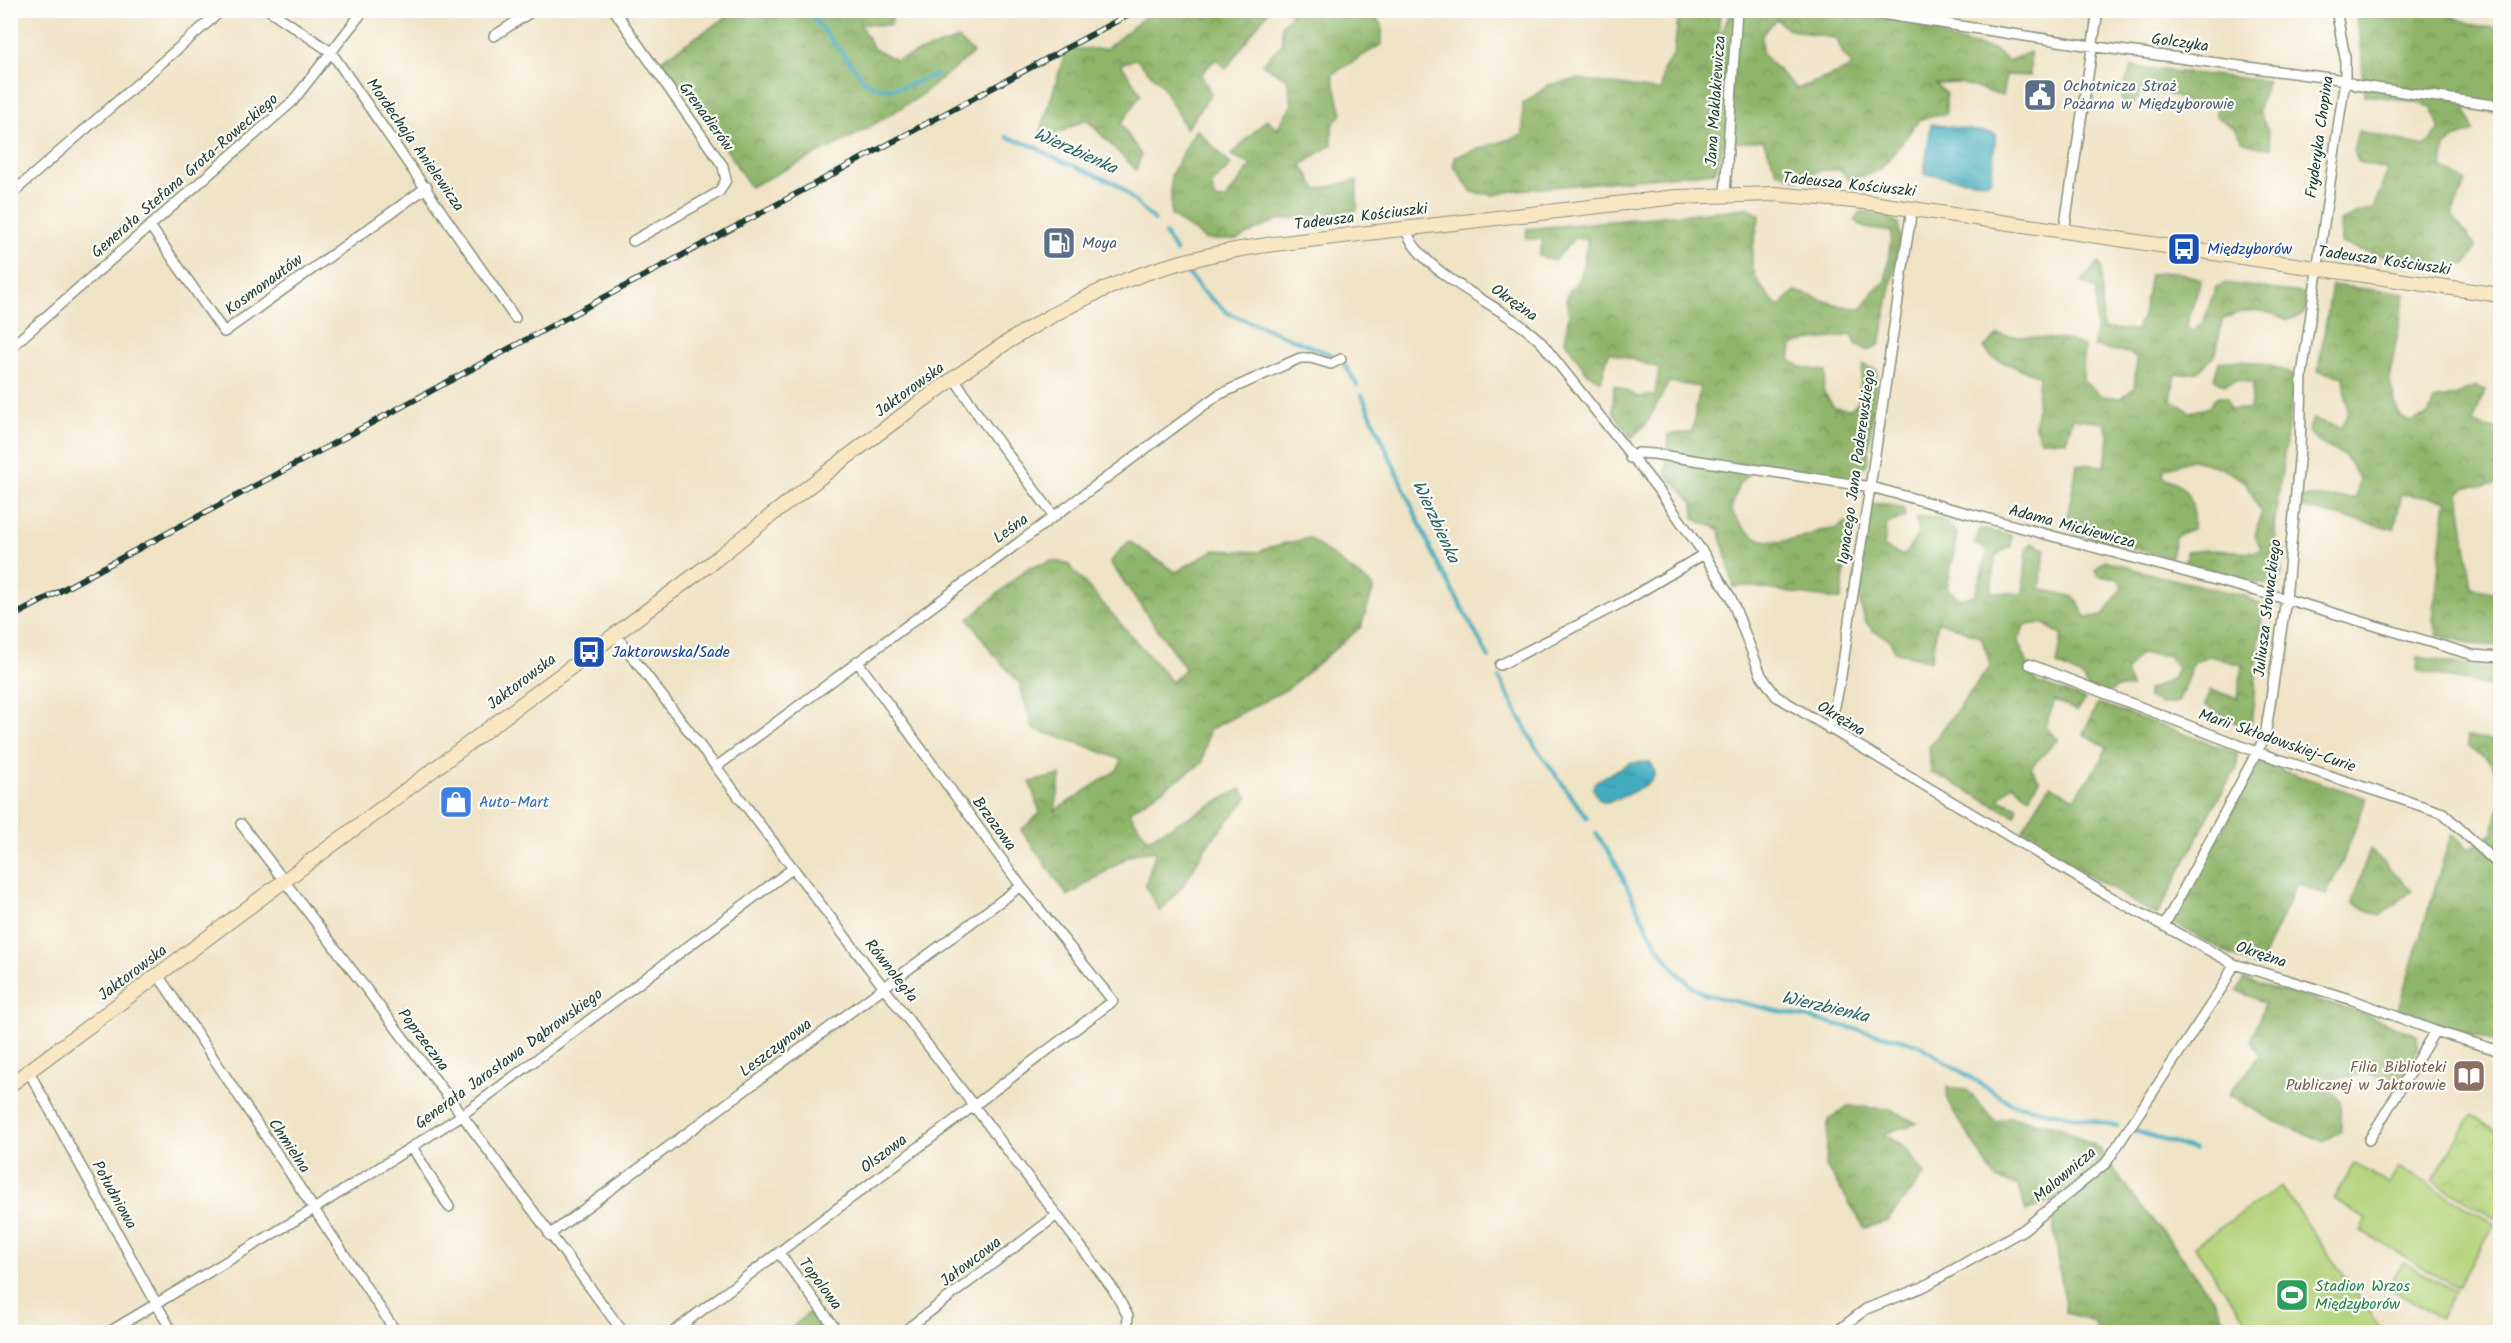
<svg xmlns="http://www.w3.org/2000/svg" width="2511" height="1343" font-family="Kalam,sans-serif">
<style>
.forest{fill:url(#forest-crowns);stroke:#57794f;stroke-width:1.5;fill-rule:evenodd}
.park{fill:url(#park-crowns);stroke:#6a8857;stroke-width:1.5}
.pitch{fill:#b4d37a;stroke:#6a8857;stroke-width:1.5}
.water{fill:url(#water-ripples);stroke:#30757a;stroke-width:1.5}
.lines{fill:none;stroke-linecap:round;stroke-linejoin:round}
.stream{stroke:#42adc0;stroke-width:4}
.minor-casing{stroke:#87907c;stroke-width:12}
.secondary-casing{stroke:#87907c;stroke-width:16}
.minor{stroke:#fff;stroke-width:9}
.secondary{stroke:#f9e7c3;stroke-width:14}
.rail-casing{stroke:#1f3d34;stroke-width:6}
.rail{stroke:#fdfcf7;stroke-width:4;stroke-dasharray:11;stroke-linecap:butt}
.labels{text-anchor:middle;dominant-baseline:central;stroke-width:4.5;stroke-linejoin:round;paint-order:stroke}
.street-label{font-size:16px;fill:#1f3d34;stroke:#fdfcf7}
.service-label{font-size:16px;fill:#4e5e75;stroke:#fdfcf7;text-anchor:start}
.transit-label{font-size:16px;fill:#164399;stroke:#fdfcf7;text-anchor:start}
.shop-label{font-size:16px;fill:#366cbe;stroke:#fdfcf7;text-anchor:start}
.education-label{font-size:16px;fill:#785e54;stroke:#fdfcf7;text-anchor:end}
.leisure-label{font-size:16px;fill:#27864d;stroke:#fdfcf7;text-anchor:start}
.water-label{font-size:18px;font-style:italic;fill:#2b6465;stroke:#fdfcf7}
</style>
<defs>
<pattern id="forest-crowns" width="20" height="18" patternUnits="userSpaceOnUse" patternTransform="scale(1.5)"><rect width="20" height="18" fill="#8fb56a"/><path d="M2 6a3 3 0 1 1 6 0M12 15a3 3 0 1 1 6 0" fill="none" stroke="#749458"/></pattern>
<pattern id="park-crowns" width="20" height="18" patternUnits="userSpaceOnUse" patternTransform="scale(1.5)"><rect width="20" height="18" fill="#b4d37a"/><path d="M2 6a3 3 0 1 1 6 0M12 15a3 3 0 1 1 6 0" fill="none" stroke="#9ab66a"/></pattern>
<pattern id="water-ripples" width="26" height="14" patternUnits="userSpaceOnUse" patternTransform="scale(1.5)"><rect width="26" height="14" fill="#42adc0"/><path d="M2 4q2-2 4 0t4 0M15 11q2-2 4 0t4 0" fill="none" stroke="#378e9d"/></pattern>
</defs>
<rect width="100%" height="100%" fill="#fdfcf7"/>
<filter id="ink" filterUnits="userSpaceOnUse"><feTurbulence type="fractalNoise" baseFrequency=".0167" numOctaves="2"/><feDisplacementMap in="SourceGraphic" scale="12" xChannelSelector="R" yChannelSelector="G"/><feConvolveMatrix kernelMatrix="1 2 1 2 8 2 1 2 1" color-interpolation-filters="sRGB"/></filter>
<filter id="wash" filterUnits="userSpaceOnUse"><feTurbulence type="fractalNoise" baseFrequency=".008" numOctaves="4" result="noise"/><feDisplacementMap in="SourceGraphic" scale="24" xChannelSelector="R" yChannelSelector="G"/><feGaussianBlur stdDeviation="1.35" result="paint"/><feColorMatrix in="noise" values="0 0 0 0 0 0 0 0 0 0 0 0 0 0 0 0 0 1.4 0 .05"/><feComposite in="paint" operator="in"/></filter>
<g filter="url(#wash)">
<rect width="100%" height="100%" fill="#efe3c5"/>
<!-- forest -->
<path class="forest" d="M 736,11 L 894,11 L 891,25 L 860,24 L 874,49 L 896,60 L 958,39 L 973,53 L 919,97 L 856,135 L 750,187 L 708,120 L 661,60 Z
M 1152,11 L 1189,11 L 1206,19 L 1215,11 L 1268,11 L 1226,69 L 1216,59 L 1201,74 L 1211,94 L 1186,129 L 1161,84 L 1136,59 L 1121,64 L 1141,94 L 1121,124 L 1141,155 L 1136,170 L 1086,119 L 1045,140 L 1040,135 L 1066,49 L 1106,49 Z
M 1288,11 L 1373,11 L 1372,14 L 1382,24 L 1382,44 L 1332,74 L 1342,114 L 1332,125 L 1332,144 L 1302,165 L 1317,190 L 1357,180 L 1357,210 L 1277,220 L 1236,240 L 1206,240 L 1171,215 L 1171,175 L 1196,129 L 1231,165 L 1211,185 L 1216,200 L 1226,199 L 1251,165 L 1231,155 L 1267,119 L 1277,129 L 1292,104 L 1287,79 L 1262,64 L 1282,44 L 1282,24 L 1292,14 Z
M 1679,11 L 1720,11 L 1718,42 L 1731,11 L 1949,11 L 1944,38 L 1993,49 L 2008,61 L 2030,52 L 2030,76 L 2006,75 L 2002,96 L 1960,83 L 1936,84 L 1946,94 L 1946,114 L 1920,119 L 1880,170 L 1850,180 L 1840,170 L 1820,170 L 1800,180 L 1777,172 L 1763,140 L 1724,144 L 1715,172 L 1518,190 L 1492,195 L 1472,192 L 1453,165 L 1456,156 L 1523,135 L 1523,104 L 1549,85 L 1578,79 L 1661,91 L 1663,70 L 1674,54 ZM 1777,19 L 1787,29 L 1837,39 L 1843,54 L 1852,64 L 1848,69 L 1797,89 L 1762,54 L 1762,34 Z
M 2354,11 L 2452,11 L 2453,17 L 2481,27 L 2500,27 L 2500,113 L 2465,107 L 2474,131 L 2457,137 L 2445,146 L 2442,168 L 2466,181 L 2452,215 L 2476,248 L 2466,264 C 2423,263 2381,259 2341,243 L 2340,221 L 2356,214 L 2373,209 L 2388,170 L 2359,162 L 2353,152 L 2358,131 L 2425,146 L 2440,130 L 2432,107 L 2400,99 L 2364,95 L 2361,41 Z
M 2132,67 L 2268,81 L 2258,111 L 2268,130 L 2271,148 L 2259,147 L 2242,141 L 2234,128 L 2216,116 L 2217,100 L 2196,107 L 2172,95 L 2142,91 L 2129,111 L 2122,106 L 2122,90 Z
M 1748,208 L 1760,215 C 1750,260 1743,272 1779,307 L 1795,291 C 1817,297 1840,309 1863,308 L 1874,290 L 1885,282 L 1892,232 L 1865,228 L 1854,220 L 1861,211 L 1885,215 L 1898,223 L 1900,238 L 1880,344 L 1868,351 L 1856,344 L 1852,334 C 1830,342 1813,336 1792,346 L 1790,360 L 1801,367 L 1826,371 L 1823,391 L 1834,407 L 1850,409 L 1858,403 L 1863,365 L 1877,370 L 1867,464 L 1853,477 L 1758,464 L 1739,484 L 1731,510 C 1749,542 1770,548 1806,536 C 1810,535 1814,532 1819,531 C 1830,529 1835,531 1844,523 L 1851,524 L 1841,600 L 1746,586 L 1734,587 L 1719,529 L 1694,519 L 1694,504 L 1666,474 L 1668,435 L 1692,432 L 1700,387 L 1669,382 L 1646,424 L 1631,438 L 1613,411 L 1614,385 L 1638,397 L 1655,395 L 1659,368 L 1609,352 L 1601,381 L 1587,373 L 1565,341 L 1569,313 L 1566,300 L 1570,290 L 1581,277 L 1588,240 L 1574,238 L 1555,261 L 1539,256 L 1543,239 L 1526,239 L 1527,229 Z
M 2098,263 L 2101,267 L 2103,329 L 2136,330 L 2143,316 L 2150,274 L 2176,272 L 2201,279 L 2186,327 L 2192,331 L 2203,323 L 2216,287 L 2226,283 L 2307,294 L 2308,305 L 2303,315 L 2288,320 C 2262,309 2247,306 2222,320 L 2216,353 L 2198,372 L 2175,375 L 2171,399 L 2190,412 L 2207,408 L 2217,397 L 2227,397 L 2230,409 L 2250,409 L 2253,383 L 2236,380 L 2225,385 L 2214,379 L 2219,362 C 2243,359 2276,363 2295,377 L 2274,526 L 2282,574 L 2274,586 L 2247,581 L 2185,563 L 2186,552 L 2207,550 L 2257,552 L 2261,548 L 2255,537 L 2261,513 L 2245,481 L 2220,467 L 2192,460 L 2164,469 L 2163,477 C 2192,487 2194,500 2193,528 L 2175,537 L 2171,558 L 2076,533 L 2068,514 L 2077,464 L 2105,466 L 2109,438 L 2105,423 L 2073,418 L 2066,441 L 2041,440 L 2035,427 L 2039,376 L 1992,358 L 1984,347 L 1998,335 L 2068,340 L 2084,346 L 2083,381 L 2102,396 L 2121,398 L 2134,388 L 2137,359 L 2129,353 L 2093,347 L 2096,331 L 2096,290 L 2082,281 Z
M 2332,285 L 2405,294 L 2389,379 L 2399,416 L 2410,422 L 2428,415 L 2434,400 L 2455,396 L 2475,386 L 2485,390 L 2473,423 L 2489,428 L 2500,428 L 2500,484 L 2467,487 L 2459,493 L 2472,588 L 2497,593 L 2500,584 L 2500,646 L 2478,645 L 2438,635 L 2433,621 L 2446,500 L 2402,494 L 2394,529 L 2300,507 L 2304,497 L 2356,498 L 2360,479 L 2345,456 L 2321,444 L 2308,432 L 2313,419 L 2341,428 L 2348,412 L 2344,377 L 2318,371 Z
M 1869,504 L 1885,504 L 1904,509 L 1905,517 L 1887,524 L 1884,547 L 1904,556 L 1919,533 L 1916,518 C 1935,516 1945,517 1957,534 L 1947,588 L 1960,599 L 1975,595 L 1988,551 L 1975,544 L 1980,529 L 2011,535 L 2011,546 L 1995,556 L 1991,592 L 2023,594 L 2027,549 L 2032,543 L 2045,549 L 2040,589 L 2074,597 L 2086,617 L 2103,616 L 2123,586 L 2118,579 L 2098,576 L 2095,570 L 2105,560 L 2147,573 L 2245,596 L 2263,605 L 2251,726 L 2240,725 L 2205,705 L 2210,690 L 2238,698 L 2242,665 L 2209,656 L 2194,662 L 2178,702 L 2161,704 L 2148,698 L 2148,690 L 2172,679 L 2177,667 L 2167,655 L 2140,654 L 2126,671 L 2131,688 L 2117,687 L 2104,697 L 2090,695 L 2084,678 L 2057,665 L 2062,635 L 2042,623 L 2025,625 L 2018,642 L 2036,682 L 2085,699 L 2076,711 L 2055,700 L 2045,727 L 2058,739 L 2031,767 L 2039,780 L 2029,797 L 2012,784 L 1999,799 L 2018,807 L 2015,816 L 1931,772 L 1929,747 L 1991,665 L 1981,637 L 1938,621 L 1931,661 L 1895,651 L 1889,639 L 1873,631 L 1865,621 L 1854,580 Z
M 1309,538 L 1374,587 L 1361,627 L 1287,689 L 1209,730 L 1202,763 L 1129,812 L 1148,839 L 1241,789 L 1248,798 L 1207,845 L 1184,884 L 1160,912 L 1145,886 L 1156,851 L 1132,854 L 1068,896 L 1021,830 L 1040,813 L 1030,782 L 1061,775 L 1055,811 L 1117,770 L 1122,760 L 1081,744 L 1033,729 L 1019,682 L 992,653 L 969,619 L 1026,569 L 1052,561 L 1067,563 L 1172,682 L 1185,668 L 1110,562 L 1129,541 L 1176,572 L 1214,550 L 1259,552 L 1270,547 Z
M 2418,657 L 2500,671 L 2500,688 L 2417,671 Z
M 2098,703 L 2237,753 L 2237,768 L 2216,802 L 2157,916 L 2020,834 L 2050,785 L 2074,798 L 2096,769 L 2107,747 L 2083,734 Z
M 2467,736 L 2495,741 L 2500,739 L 2500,783 L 2498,782 L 2492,763 L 2469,746 Z
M 2263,764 L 2367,798 L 2343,860 L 2326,895 L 2297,883 L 2259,967 L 2240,960 L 2170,921 L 2192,879 L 2217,842 L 2256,766 Z
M 2498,809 L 2500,809 L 2499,1044 L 2398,1009 L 2451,835 L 2462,842 L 2468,850 L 2493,833 Z
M 2370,849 L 2412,891 L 2380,916 L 2352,903 Z
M 2244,979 L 2273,989 L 2356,1011 L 2417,1035 L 2418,1048 L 2396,1086 L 2367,1072 L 2325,1082 L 2340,1100 L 2341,1131 L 2323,1141 L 2274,1121 L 2228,1095 L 2260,1055 L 2251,1041 L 2265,1003 L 2237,991 Z
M 1947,1087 L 1967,1090 L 1996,1122 L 2011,1117 L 2060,1127 L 2099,1148 L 2138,1203 L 2171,1242 L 2216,1303 L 2229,1332 L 2097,1332 L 2094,1321 L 2066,1313 L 2050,1201 L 2026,1212 L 2019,1186 L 1996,1179 L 1948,1103 Z
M 1848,1106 L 1891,1109 L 1916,1123 L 1884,1134 L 1907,1149 L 1925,1174 L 1887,1221 L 1865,1228 L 1826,1166 L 1828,1120 Z
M 809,1312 L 824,1332 L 787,1332 Z"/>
<!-- park -->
<path class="park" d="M 2472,1115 L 2500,1133 L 2500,1210 L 2495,1219 L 2432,1180 Z"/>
<!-- pitch -->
<path class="pitch" d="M 2355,1164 L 2389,1184 L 2399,1167 L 2495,1224 L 2457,1288 L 2361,1231 L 2367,1220 L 2333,1199 Z
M 2281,1186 L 2383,1332 L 2254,1332 L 2194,1246 Z
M 2403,1262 L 2455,1292 L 2440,1318 L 2388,1288 Z"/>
<!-- water -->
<path class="water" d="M 1931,124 L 1996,134 L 1991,179 L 1987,183 L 1924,174 Z
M 1650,762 C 1654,767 1657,773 1652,779 C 1647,786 1613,803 1604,802 C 1598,801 1596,793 1593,788 L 1595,782 L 1630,763 Z"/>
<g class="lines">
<!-- stream -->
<path class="stream" d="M 807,10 L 865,81 C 886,97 912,84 935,75
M 1007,137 L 1034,146 L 1050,156 L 1117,184 L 1155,221
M 1165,234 L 1176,252
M 1188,273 L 1201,290 L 1228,313 L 1332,355
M 1345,365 L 1357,385
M 1362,395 L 1435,558 L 1489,658
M 1499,678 L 1535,746 L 1587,818
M 1596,833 C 1603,844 1612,856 1618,868 C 1639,910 1662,971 1704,994 L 1908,1041 L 1921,1046 L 2012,1104 L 2118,1126
M 2135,1131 L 2195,1150"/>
</g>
</g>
<g filter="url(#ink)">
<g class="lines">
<defs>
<path id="minor" d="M 269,10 L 331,52 L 515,318
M 614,10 L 723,166 L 726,180 L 719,192 L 633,241
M 1855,10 L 2104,48 L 2345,80 L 2355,85 L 2500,106
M 494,36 L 534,10
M 1725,194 L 1737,10
M 10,195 L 222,10
M 150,226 L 224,332 L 427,187
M 1404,228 C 1408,234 1411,242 1416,248 C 1446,286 1505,307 1541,342 L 1660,492 L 1704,554 L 1731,598 L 1761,675 L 1776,696 L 2107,895 L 2234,964 L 2353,1000 L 2435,1031 L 2500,1051
M 2064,231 L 2098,10
M 10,348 L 292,102 L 364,10
M 954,378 L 979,416 L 1054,516
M 1630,458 L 1638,453 L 1654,454 L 1871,487 L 2286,599 L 2473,655 L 2500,657
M 615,634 L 1113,1289 L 1128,1316 L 1127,1332
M 2029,664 L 2257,752 L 2443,813 L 2500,866
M 1500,665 L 1625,601 L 1704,554
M 1829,729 C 1843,681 1847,630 1855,581 C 1876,457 1892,333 1912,209
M 716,767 L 1218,395 L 1300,358 L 1311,358 L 1331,364 L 1341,359
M 241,824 L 462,1115 L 623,1332
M 2164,926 L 2265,737 L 2286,599 L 2300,450 L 2302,375 L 2345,80 L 2345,57 L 2336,10
M 158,975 L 396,1332
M 29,1072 L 172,1332
M 2369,1140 L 2435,1031
M 412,1147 L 449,1207
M 549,1235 L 1021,886
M 779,1253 L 838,1332
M 109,1332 L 314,1209 L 462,1115 L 792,869
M 673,1332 L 1113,1001 L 1021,886 L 857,661
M 903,1332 L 1057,1215
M 1836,1332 L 1866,1309 L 1923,1287 L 2023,1230 L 2106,1163 L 2225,983 L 2234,964"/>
<path id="secondary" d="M 10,1085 L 715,560 C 776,511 837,464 899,418 C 979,359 1062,299 1158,269 C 1196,257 1235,249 1274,244 L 1676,197 L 1774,194 L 1865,202 L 2500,295"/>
</defs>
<!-- minor casing -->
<use href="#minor" class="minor-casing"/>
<!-- secondary casing -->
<use href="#secondary" class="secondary-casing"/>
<!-- minor -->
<use href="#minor" class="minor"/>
<!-- secondary -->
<use href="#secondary" class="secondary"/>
<defs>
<path id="rail" d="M 10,618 L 1137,10"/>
</defs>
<!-- rail casing -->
<use href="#rail" class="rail-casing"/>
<!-- rail -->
<use href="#rail" class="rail"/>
</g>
</g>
<!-- icons -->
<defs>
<symbol id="civic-square" viewBox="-11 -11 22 22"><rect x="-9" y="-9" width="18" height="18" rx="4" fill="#5c6f8a" stroke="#fdfcf7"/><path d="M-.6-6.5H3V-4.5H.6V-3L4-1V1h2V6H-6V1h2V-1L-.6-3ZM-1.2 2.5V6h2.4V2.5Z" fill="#fff"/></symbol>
<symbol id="fuel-square" viewBox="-11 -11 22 22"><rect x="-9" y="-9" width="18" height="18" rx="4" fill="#5c6f8a" stroke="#fdfcf7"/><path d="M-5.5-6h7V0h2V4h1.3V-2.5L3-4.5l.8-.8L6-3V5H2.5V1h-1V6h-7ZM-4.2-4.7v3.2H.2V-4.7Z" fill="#fff"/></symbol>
<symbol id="bus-square" viewBox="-11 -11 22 22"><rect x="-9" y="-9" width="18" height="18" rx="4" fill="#1a4fb4" stroke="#fdfcf7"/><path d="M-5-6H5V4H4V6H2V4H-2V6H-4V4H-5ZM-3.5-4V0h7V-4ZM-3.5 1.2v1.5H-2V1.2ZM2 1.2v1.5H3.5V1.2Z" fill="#fff"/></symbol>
<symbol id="shop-square" viewBox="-11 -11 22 22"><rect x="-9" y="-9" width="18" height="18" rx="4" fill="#3f7fe0" stroke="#fdfcf7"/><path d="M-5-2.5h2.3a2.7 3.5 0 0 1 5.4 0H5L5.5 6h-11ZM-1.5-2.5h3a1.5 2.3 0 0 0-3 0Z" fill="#fff"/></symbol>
<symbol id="library-square" viewBox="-11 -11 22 22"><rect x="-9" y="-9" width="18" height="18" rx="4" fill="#8d6e63" stroke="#fdfcf7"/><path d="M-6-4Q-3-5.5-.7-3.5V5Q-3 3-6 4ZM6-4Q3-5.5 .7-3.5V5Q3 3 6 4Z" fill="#fff"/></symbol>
<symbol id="stadium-square" viewBox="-11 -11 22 22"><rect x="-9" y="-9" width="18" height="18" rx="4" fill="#2e9e5b" stroke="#fdfcf7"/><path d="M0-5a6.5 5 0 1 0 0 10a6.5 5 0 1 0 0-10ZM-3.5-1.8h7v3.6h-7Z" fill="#fff"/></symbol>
</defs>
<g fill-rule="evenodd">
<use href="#civic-square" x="2021" y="76" width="38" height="38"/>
<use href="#fuel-square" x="1040" y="224" width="38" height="38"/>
<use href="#bus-square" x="2165" y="230" width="38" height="38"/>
<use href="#bus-square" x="570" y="633" width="38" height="38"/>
<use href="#shop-square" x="437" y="783" width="38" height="38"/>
<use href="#library-square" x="2450" y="1057" width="38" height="38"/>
<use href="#stadium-square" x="2273" y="1276" width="38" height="38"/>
</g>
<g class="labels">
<!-- street labels -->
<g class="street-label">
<text transform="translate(2180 43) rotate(8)">Golczyka</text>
<text transform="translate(1716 101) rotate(-86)">Jana Maklakiewicza</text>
<text transform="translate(706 117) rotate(54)">Grenadierów</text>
<text transform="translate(2320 137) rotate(-82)">Fryderyka Chopina</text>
<text transform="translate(415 145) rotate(55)">Mordechaja Anielewicza</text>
<text transform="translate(185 176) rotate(-41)">Generała Stefana Grota-Roweckiego</text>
<text transform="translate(1849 185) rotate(6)">Tadeusza Kościuszki</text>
<text transform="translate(1361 217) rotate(-7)">Tadeusza Kościuszki</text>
<text transform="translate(2384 261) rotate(8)">Tadeusza Kościuszki</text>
<text transform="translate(264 285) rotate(-36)">Kosmonautów</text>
<text transform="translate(1514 303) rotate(35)">Okrężna</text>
<text transform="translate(910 390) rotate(-36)">Jaktorowska</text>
<text transform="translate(1857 467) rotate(-82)">Ignacego Jana Paderewskiego</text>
<text transform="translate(2072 527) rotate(15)">Adama Mickiewicza</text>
<text transform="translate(1011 529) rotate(-36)">Leśna</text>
<text transform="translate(2268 608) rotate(-83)">Juliusza Słowackiego</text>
<text transform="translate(522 682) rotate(-37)">Jaktorowska</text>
<text transform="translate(1841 719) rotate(31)">Okrężna</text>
<text transform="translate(2277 741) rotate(19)">Marii Skłodowskiej-Curie</text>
<text transform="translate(994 824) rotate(54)">Brzozowa</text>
<text transform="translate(2261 955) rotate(19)">Okrężna</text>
<text transform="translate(891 971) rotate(52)">Równoległa</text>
<text transform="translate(133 973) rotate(-37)">Jaktorowska</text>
<text transform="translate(423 1040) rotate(53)">Poprzeczna</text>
<text transform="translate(776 1048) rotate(-37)">Leszczynowa</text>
<text transform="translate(509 1059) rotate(-36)">Generała Jarosława Dąbrowskiego</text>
<text transform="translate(289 1146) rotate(56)">Chmielna</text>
<text transform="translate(884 1154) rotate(-37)">Olszowa</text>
<text transform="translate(2065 1175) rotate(-40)">Malownicza</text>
<text transform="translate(114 1195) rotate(61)">Południowa</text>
<text transform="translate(971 1262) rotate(-37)">Jałowcowa</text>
<text transform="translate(820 1284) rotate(53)">Topolowa</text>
</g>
<!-- service labels -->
<g class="service-label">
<text x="2063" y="86">Ochotnicza Straż<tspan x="2063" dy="18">Pożarna w Międzyborowie</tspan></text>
<text x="1082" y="243">Moya</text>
</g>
<!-- transit labels -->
<g class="transit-label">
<text x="2207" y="249">Międzyborów</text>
<text x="612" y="652">Jaktorowska/Sade</text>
</g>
<!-- shop labels -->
<g class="shop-label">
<text x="479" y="802">Auto-Mart</text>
</g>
<!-- education labels -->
<g class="education-label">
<text x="2446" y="1067">Filia Biblioteki<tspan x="2446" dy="18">Publicznej w Jaktorowie</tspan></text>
</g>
<!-- leisure labels -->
<g class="leisure-label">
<text x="2315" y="1286">Stadion Wrzos<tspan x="2315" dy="18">Międzyborów</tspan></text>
</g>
<!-- water labels -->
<g class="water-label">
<text transform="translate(1075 152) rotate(24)">Wierzbienka</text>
<text transform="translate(1435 522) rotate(65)">Wierzbienka</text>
<text transform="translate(1825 1008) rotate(13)">Wierzbienka</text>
</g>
</g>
<!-- margin -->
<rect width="2511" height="1343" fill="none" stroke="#fdfcf7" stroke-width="36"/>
</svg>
